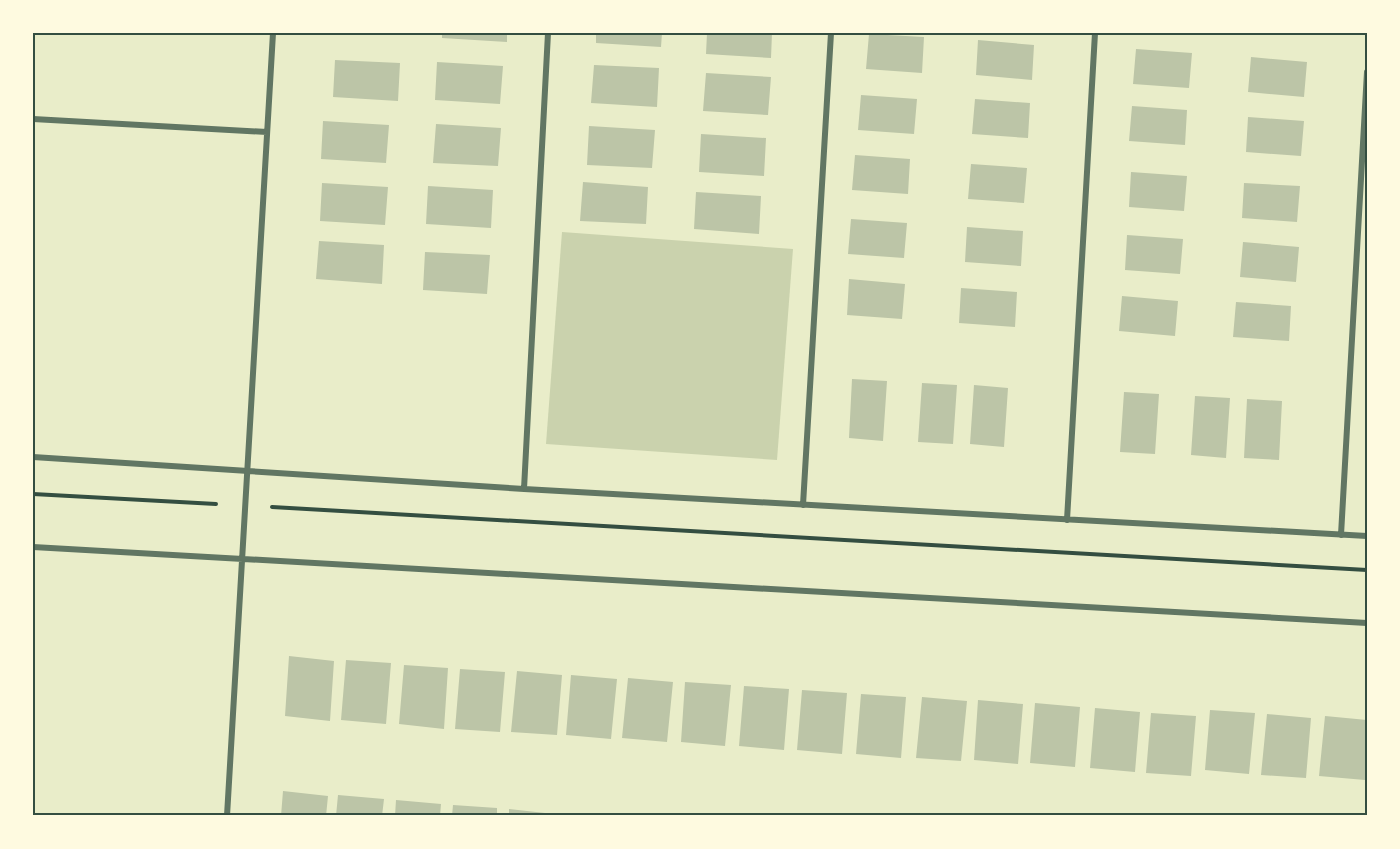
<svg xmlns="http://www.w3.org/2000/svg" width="1400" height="849" font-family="'Alegreya Sans',sans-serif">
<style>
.green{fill:#cad2ad}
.building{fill:#bcc5a7}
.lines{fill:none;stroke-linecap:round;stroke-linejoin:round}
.path{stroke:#344e41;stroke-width:4}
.minor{stroke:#617663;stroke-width:6}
.neatline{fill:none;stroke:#344e41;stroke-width:2}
</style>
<rect width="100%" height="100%" fill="#e9edc9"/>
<!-- green -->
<path class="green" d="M 562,232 L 793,249 L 777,460 L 546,444 Z"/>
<!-- building -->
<path class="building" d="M 442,33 L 507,33 L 507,42 L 442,38 Z
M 596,33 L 662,33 L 661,47 L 596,43 Z
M 707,33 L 772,33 L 771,58 L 706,54 Z
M 869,34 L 924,37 L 922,73 L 866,69 Z
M 978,40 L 1034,45 L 1032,80 L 976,75 Z
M 1136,49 L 1192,53 L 1189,88 L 1133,84 Z
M 1251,57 L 1307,62 L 1304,97 L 1248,92 Z
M 335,60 L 400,63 L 398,101 L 333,97 Z
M 437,62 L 503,66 L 500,104 L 435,100 Z
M 594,65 L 659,68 L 657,107 L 591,103 Z
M 706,73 L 771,77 L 768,115 L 703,111 Z
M 861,95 L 917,99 L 914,134 L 858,130 Z
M 975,99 L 1030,103 L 1028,138 L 972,134 Z
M 1132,106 L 1187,110 L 1185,145 L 1129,141 Z
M 1248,117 L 1304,121 L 1301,156 L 1246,152 Z
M 323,121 L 389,125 L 386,163 L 321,159 Z
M 436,124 L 501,128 L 498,166 L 433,163 Z
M 589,126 L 655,130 L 652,168 L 587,165 Z
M 701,134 L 766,138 L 764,176 L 699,172 Z
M 855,155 L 910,159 L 908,194 L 852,190 Z
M 971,164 L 1027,168 L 1024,203 L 968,199 Z
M 1131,172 L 1187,176 L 1184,211 L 1129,207 Z
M 583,182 L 648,187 L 646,224 L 580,221 Z
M 322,183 L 388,187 L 385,225 L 320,221 Z
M 1244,183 L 1300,186 L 1297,222 L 1242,218 Z
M 428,186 L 493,190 L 491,228 L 426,224 Z
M 696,192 L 761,196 L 759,234 L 694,229 Z
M 851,219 L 907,223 L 904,258 L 848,254 Z
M 967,227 L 1023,231 L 1021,266 L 965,262 Z
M 1127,235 L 1183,239 L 1180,274 L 1125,270 Z
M 319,241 L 384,245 L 382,284 L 316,279 Z
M 1243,242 L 1299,247 L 1296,282 L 1240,277 Z
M 425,252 L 490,255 L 487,294 L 423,290 Z
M 849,279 L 905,284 L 902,319 L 847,315 Z
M 961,288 L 1017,292 L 1015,327 L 959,323 Z
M 1122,296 L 1178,301 L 1175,336 L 1119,331 Z
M 1236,302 L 1291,306 L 1289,341 L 1233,337 Z
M 852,379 L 887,381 L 883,441 L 849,438 Z
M 922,383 L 957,385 L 953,444 L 918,442 Z
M 974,385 L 1008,388 L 1004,447 L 970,444 Z
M 1124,392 L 1159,394 L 1155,454 L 1120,452 Z
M 1195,396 L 1230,398 L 1226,458 L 1191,455 Z
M 1247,399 L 1282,401 L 1279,460 L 1244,458 Z
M 289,656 L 334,661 L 330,721 L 285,716 Z
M 346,660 L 391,663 L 386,724 L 341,720 Z
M 404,665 L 448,668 L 444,729 L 399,724 Z
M 460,669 L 505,672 L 500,732 L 455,729 Z
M 517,671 L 562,675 L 557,735 L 511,732 Z
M 571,675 L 617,679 L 611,739 L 566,735 Z
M 628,678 L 673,682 L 667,742 L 622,738 Z
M 685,682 L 731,685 L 725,746 L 681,742 Z
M 744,686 L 789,689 L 784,750 L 739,746 Z
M 802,690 L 847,693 L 842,754 L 797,750 Z
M 861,694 L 906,697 L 901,758 L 856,754 Z
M 922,697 L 967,701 L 961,761 L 916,758 Z
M 978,700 L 1023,704 L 1018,764 L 974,760 Z
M 1035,703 L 1080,707 L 1075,767 L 1030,763 Z
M 1095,708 L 1140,712 L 1135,772 L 1090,768 Z
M 1210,710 L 1255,713 L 1249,774 L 1205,770 Z
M 1151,713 L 1196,716 L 1191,776 L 1146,773 Z
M 1267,714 L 1311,718 L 1306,778 L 1261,775 Z
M 1325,716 L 1367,720 L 1365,780 L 1319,776 Z
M 283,791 L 328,796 L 326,816 L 281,816 Z
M 338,795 L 384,799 L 382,816 L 336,816 Z
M 396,800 L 441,804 L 440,816 L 395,816 Z
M 453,805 L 497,808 L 497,816 L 452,816 Z
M 509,809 L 554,814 L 554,816 L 509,816 Z"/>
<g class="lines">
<!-- path -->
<path class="path" d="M 33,494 L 216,504
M 272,507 L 1367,570"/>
<!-- minor -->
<path class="minor" d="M 33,119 L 267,132
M 33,457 L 524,489 L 1367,536
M 524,489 L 548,33
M 803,505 L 831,33
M 1067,520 L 1095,33
M 1341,535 L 1367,72
M 33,547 L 1367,623
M 227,816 L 273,33"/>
</g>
<!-- border -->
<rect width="1400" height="849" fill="none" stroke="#fefae0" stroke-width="69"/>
<rect x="34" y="34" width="1332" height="780" class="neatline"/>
</svg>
